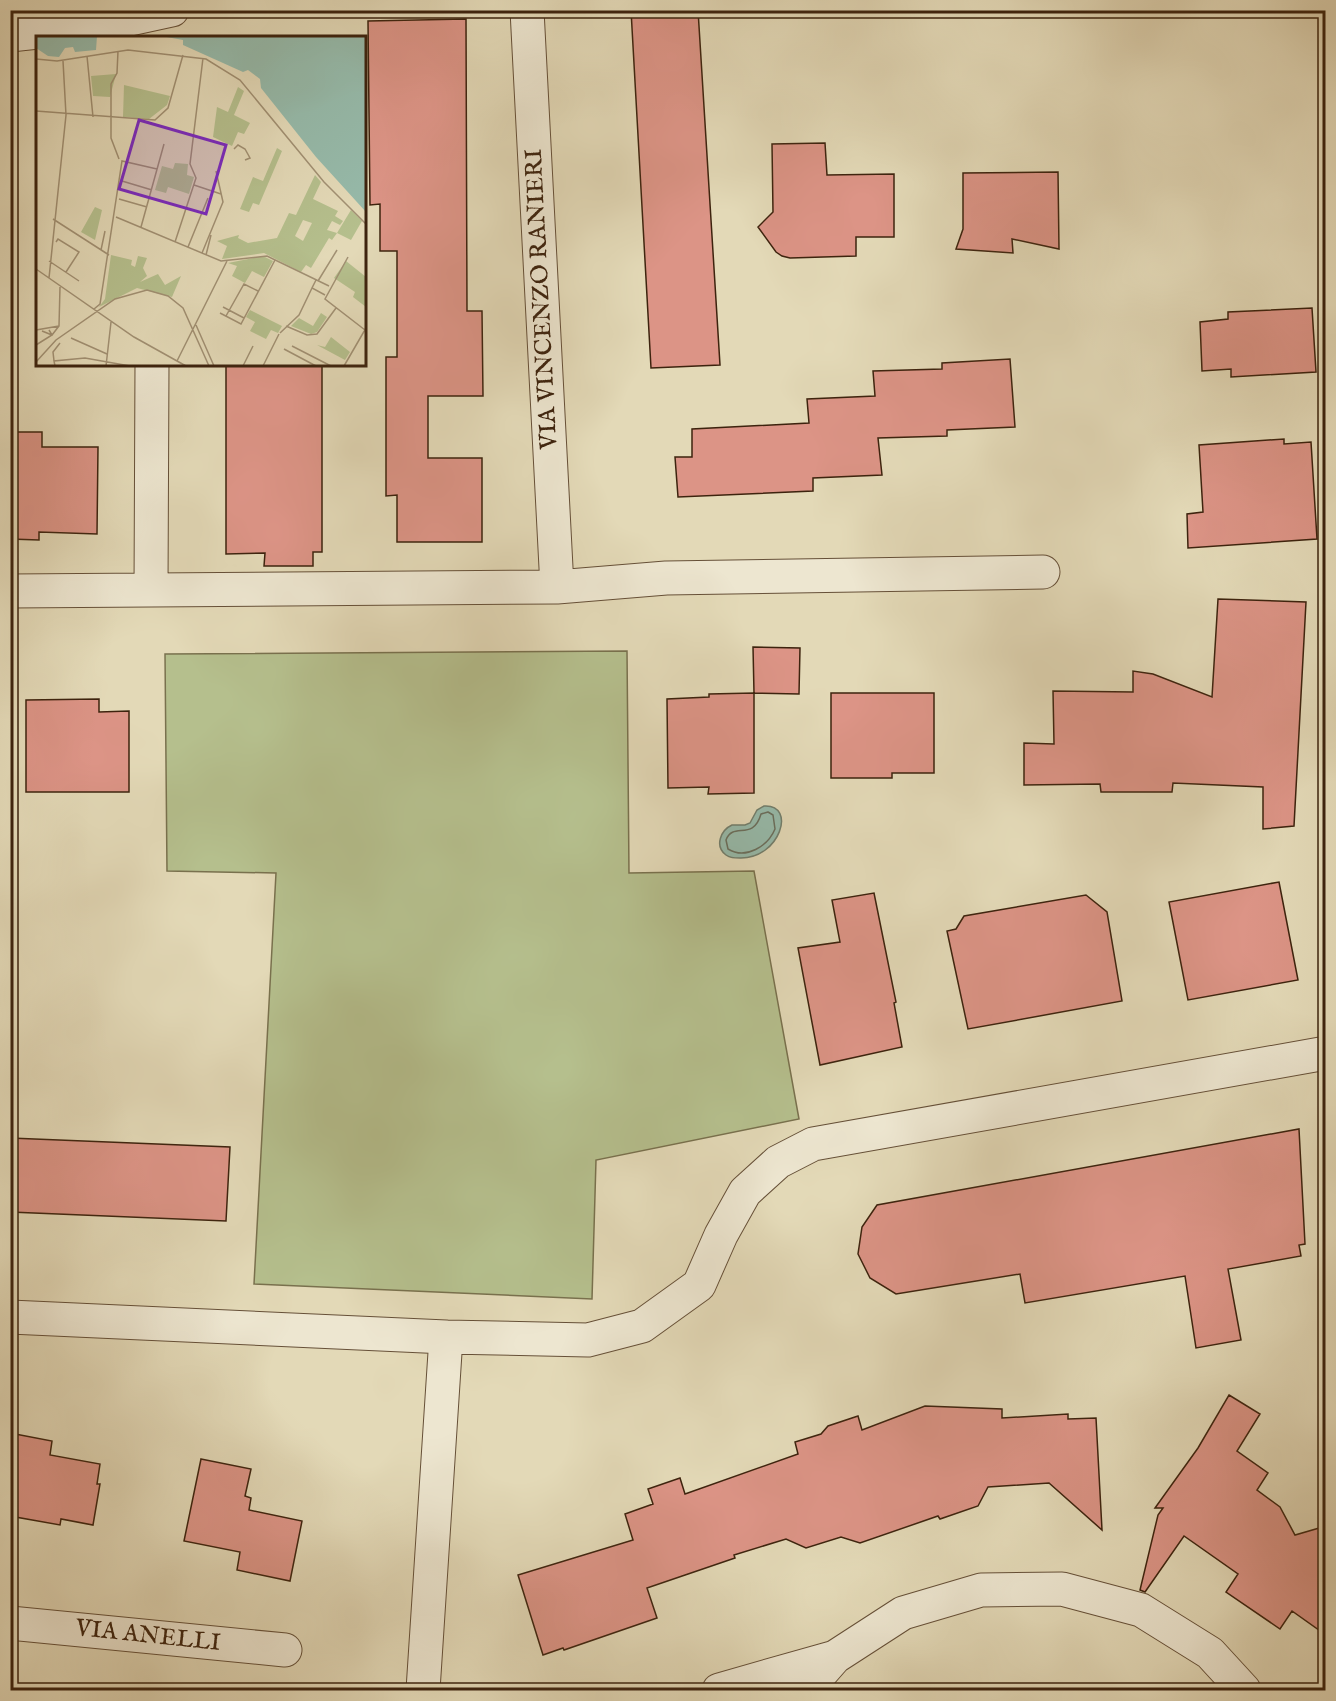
<svg xmlns="http://www.w3.org/2000/svg" width="1336" height="1701" font-family="'IM FELL English',serif">
<style>
.green{fill:#b5bf8d;stroke:#79714e;stroke-width:1.5}
.water{fill:#96baaa;stroke:#727e6c;stroke-width:1.5}
.lines{fill:none;stroke-linecap:round;stroke-linejoin:round}
.shore{stroke:#6a6e5c;stroke-width:1.5}
.building{fill:#dc9486;stroke:#3d230e;stroke-width:1.5}
.minor-casing{stroke:#665038;stroke-width:35}
.minor{stroke:#ede6d0;stroke-width:33}
.labels{text-anchor:middle;dominant-baseline:central;stroke-width:4.5;stroke-linejoin:round;paint-order:stroke}
.street-label{font-size:24px;fill:#3d230e;stroke:#ede6d0}
.inset-road{fill:none;stroke:#a19073;stroke-width:1.5}
.view{fill:#7b2cbf;fill-opacity:0.15;stroke:#7b2cbf;stroke-width:3}
.inset-edge{fill:none;stroke:#3d230e;stroke-width:3}
</style>
<rect width="100%" height="100%" fill="#e3d9b7"/>
<filter id="stains"><feTurbulence type="fractalNoise" baseFrequency=".00333" numOctaves="4"/><feColorMatrix values="0 0 0 0 .2 0 0 0 0 .09 0 0 0 0 .02 0 0 0 .5 -.17"/></filter>
<radialGradient id="worn" r=".72"><stop offset=".6" stop-color="#630" stop-opacity="0"/><stop offset="1" stop-color="#630" stop-opacity=".3"/></radialGradient>
<!-- green -->
<path class="green" d="M 627,651 L 629,873 L 754,871 L 799,1119 L 596,1160 L 592,1299 L 254,1284 L 276,873 L 167,871 L 165,654 Z"/>
<!-- water -->
<path class="water" d="M 764,806 C 797,804 780,859 740,858 C 734,858 730,858 726,855 C 714,846 721,830 732,825 L 745,825 L 750,823 L 757,810 Z"/>
<g class="lines">
<!-- shore -->
<path class="shore" d="M 768,812 L 773,815 L 775,829 C 768,846 746,860 728,849 L 726,840 C 733,821 753,842 761,814 Z"/>
</g>
<!-- building -->
<path class="building" d="M 631,10 L 698,10 L 720,365 L 651,368 Z
M 466,19 L 467,311 L 482,311 L 483,396 L 428,396 L 428,458 L 482,458 L 482,542 L 397,542 L 397,495 L 386,496 L 386,357 L 397,357 L 397,251 L 380,251 L 380,204 L 370,205 L 368,21 Z
M 825,143 L 827,175 L 894,174 L 894,237 L 856,237 L 856,256 L 790,258 L 782,256 L 776,252 L 758,227 L 773,212 L 772,144 Z
M 1058,172 L 1059,249 L 1012,239 L 1013,253 L 956,249 L 963,229 L 963,173 Z
M 1312,308 L 1316,372 L 1231,377 L 1231,369 L 1202,371 L 1200,322 L 1228,319 L 1228,312 Z
M 1010,359 L 1015,427 L 947,430 L 947,436 L 878,438 L 882,475 L 813,478 L 813,491 L 678,497 L 675,457 L 692,457 L 692,429 L 809,423 L 807,399 L 875,396 L 873,371 L 942,369 L 942,363 Z
M 226,364 L 322,364 L 322,552 L 313,552 L 313,566 L 264,566 L 265,553 L 226,554 Z
M 10,432 L 42,432 L 42,447 L 98,447 L 97,534 L 39,532 L 39,540 L 10,539 Z
M 1284,439 L 1284,444 L 1311,442 L 1317,539 L 1188,548 L 1187,514 L 1203,512 L 1199,445 Z
M 1218,599 L 1306,602 L 1294,826 L 1263,829 L 1263,787 L 1173,783 L 1172,792 L 1101,792 L 1100,784 L 1024,785 L 1024,743 L 1054,744 L 1053,691 L 1133,692 L 1133,671 L 1153,674 L 1212,697 Z
M 753,647 L 800,648 L 799,694 L 754,693 Z
M 754,693 L 754,793 L 708,794 L 709,787 L 668,788 L 667,699 L 709,697 L 709,694 Z
M 831,693 L 934,693 L 934,773 L 892,773 L 892,778 L 831,778 Z
M 99,699 L 99,712 L 129,711 L 129,792 L 26,792 L 26,700 Z
M 1279,882 L 1298,980 L 1188,1000 L 1169,902 Z
M 874,893 L 896,1002 L 894,1003 L 902,1047 L 820,1065 L 798,948 L 840,942 L 832,900 Z
M 1086,895 L 1107,912 L 1122,1001 L 968,1029 L 947,931 L 956,929 L 964,916 Z
M 1299,1129 L 1305,1244 L 1299,1245 L 1301,1256 L 1228,1269 L 1241,1340 L 1196,1348 L 1185,1276 L 1025,1303 L 1020,1274 L 896,1294 L 870,1278 L 858,1254 L 862,1227 L 877,1205 Z
M 10,1138 L 230,1147 L 226,1221 L 10,1212 Z
M 1229,1395 L 1260,1414 L 1237,1451 L 1268,1473 L 1257,1490 L 1280,1507 L 1295,1535 L 1326,1526 L 1326,1635 L 1292,1611 L 1280,1629 L 1226,1592 L 1238,1574 L 1184,1536 L 1145,1592 L 1140,1590 L 1158,1515 L 1163,1508 L 1155,1508 L 1198,1448 Z
M 925,1406 L 1002,1409 L 1002,1418 L 1068,1414 L 1068,1419 L 1096,1418 L 1102,1530 L 1049,1483 L 988,1487 L 978,1506 L 940,1519 L 938,1516 L 860,1543 L 841,1537 L 806,1548 L 786,1539 L 734,1555 L 735,1558 L 647,1588 L 657,1618 L 564,1650 L 563,1648 L 543,1655 L 518,1575 L 633,1540 L 625,1514 L 653,1504 L 648,1489 L 680,1478 L 685,1494 L 798,1454 L 795,1442 L 821,1434 L 828,1426 L 858,1416 L 862,1430 Z
M 10,1433 L 52,1441 L 50,1455 L 100,1464 L 97,1484 L 100,1484 L 93,1525 L 61,1519 L 60,1525 L 10,1516 Z
M 201,1459 L 251,1469 L 245,1496 L 251,1498 L 249,1510 L 302,1521 L 290,1581 L 237,1570 L 240,1552 L 184,1541 Z"/>
<g class="lines">
<defs>
<path id="minor" d="M 527,10 L 557,587
M 10,35 L 103,25 L 172,10
M 151,590 L 152,364
M 10,591 L 557,587 L 666,578 L 1043,572
M 10,1317 L 446,1337 L 588,1340 L 642,1326 L 699,1285 L 721,1235 L 745,1192 L 778,1162 L 813,1144 L 1326,1053
M 10,1623 L 285,1650
M 423,1690 L 446,1337
M 719,1690 L 835,1657
M 806,1690 L 835,1657 L 903,1613 L 981,1590 L 1062,1589 L 1141,1610 L 1210,1653 L 1244,1690"/>
</defs>
<!-- minor casing -->
<use href="#minor" class="minor-casing"/>
<!-- minor -->
<use href="#minor" class="minor"/>
</g>
<g class="labels">
<!-- street labels -->
<g class="street-label">
<text transform="translate(542 299) rotate(-93)">VIA VINCENZO RANIERI</text>
<text transform="translate(148 1636) rotate(6)">VIA ANELLI</text>
</g>
</g>
<!-- overview -->
<g transform="translate(36 36)">
<rect width="330" height="330" fill="#e3d9b7"/>
<path d="M 80,38 L 74,61 L 57,60 L 55,40 ZM 88,49 L 134,60 L 131,69 L 113,83 L 87,81 ZM 202,51 L 208,55 L 198,79 L 214,87 L 208,98 L 202,96 L 196,110 L 177,101 L 181,71 L 192,76 ZM 241,112 L 246,115 L 223,169 L 217,167 L 213,176 L 204,173 L 217,141 L 227,145 ZM 139,127 L 152,128 L 151,139 L 158,141 L 153,158 L 132,151 L 130,157 L 119,154 L 126,130 L 137,133 ZM 279,139 L 285,146 L 277,163 L 302,175 L 299,180 L 307,185 L 304,189 L 296,185 L 291,194 L 301,197 L 315,174 L 326,185 L 315,204 L 301,197 L 296,204 L 293,202 L 275,232 L 270,229 L 265,236 L 228,217 L 186,223 L 191,210 L 181,205 L 203,199 L 202,202 L 212,207 L 241,202 L 253,177 L 260,179 ZM 267,184 L 276,187 L 267,205 L 259,200 ZM 59,171 L 66,174 L 59,204 L 45,196 ZM 75,219 L 96,224 L 95,229 L 99,231 L 102,220 L 111,222 L 107,232 L 111,240 L 104,246 L 122,238 L 129,249 L 145,240 L 136,261 L 101,252 L 63,271 L 69,263 ZM 227,220 L 237,225 L 228,241 L 216,235 L 209,247 L 196,240 L 201,230 L 192,227 ZM 310,225 L 330,241 L 330,271 L 317,261 L 319,256 L 298,242 ZM 214,274 L 246,290 L 242,297 L 235,294 L 230,303 L 214,295 L 219,286 L 210,281 ZM 285,277 L 291,281 L 281,296 L 275,298 L 255,290 L 263,282 L 277,290 ZM 295,301 L 314,316 L 309,324 L 281,309 L 289,311 Z" fill="#b5bf8d" fill-rule="evenodd"/>
<path d="M 0,0 L 61,0 L 60,14 L 39,16 L 37,11 L 29,12 L 23,21 L 12,20 L 0,12 ZM 125,0 L 330,0 L 330,176 L 280,121 L 225,52 L 224,43 L 212,34 L 207,36 L 147,9 L 147,4 Z" fill="#96baaa"/>
<path class="inset-road" d="M 82,15 L 81,37 L 75,48 L 75,102 L 83,123M 51,20 L 57,81M 0,23 L 21,25 L 92,14 L 170,23 L 204,44 L 288,146 L 330,188M 0,75 L 119,84 L 132,72 L 147,19M 198,113 L 202,109 L 209,113 L 214,122 L 209,124M 86,145 L 116,154M 158,149 L 185,158M 83,163 L 111,171M 80,181 L 185,225 L 231,220 L 293,250M 17,183 L 73,219M 105,191 L 128,108M 20,206 L 22,203 L 43,216 L 30,236M 139,206 L 160,142 L 154,128 L 167,22M 152,211 L 172,162M 65,214 L 69,195M 166,217 L 187,166 L 180,135M 170,219 L 175,199M 312,221 L 289,263 L 329,294M 13,225 L 43,245M 0,233 L 98,301 L 150,330M 13,242 L 30,79 L 27,25M 280,244 L 276,252 L 289,259M 282,245 L 301,214M 187,271 L 208,282M 58,273 L 64,268 L 86,125 L 121,133M 184,277 L 205,288 L 239,224M 190,280 L 208,248 L 222,255M 160,289 L 178,330M 250,290 L 271,299 L 281,298 L 300,272M 0,294 L 23,290M 6,295 L 16,299 L 23,290 L 24,251M 244,297 L 263,279 L 276,252M 35,302 L 71,318M 0,309 L 16,299 L 13,294M 256,310 L 295,330M 248,313 L 280,330M 18,325 L 17,316 L 24,307M 141,325 L 191,225M 0,326 L 20,304 L 79,263 L 111,254 L 132,260 L 147,272 L 173,330M 19,330 L 18,325 L 49,322 L 94,330M 70,330 L 75,286M 207,330 L 217,310M 227,330 L 243,298M 308,330 L 330,292"/>
<path class="view" d="M 103,84 L 190,109 L 170,178 L 83,153 Z"/>
<rect width="330" height="330" class="inset-edge"/>
</g>
<!-- margin -->
<rect width="1336" height="1701" fill="none" stroke="#e3d9b7" stroke-width="36"/>
<rect x="12" y="12" width="1312" height="1677" fill="none" stroke="#3d230e" stroke-width="3"/>
<rect x="18" y="18" width="1300" height="1665" fill="none" stroke="#3d230e" stroke-width="1.5"/>
<rect width="100%" height="100%" filter="url(#stains)"/>
<rect width="100%" height="100%" fill="url(#worn)"/>
</svg>
